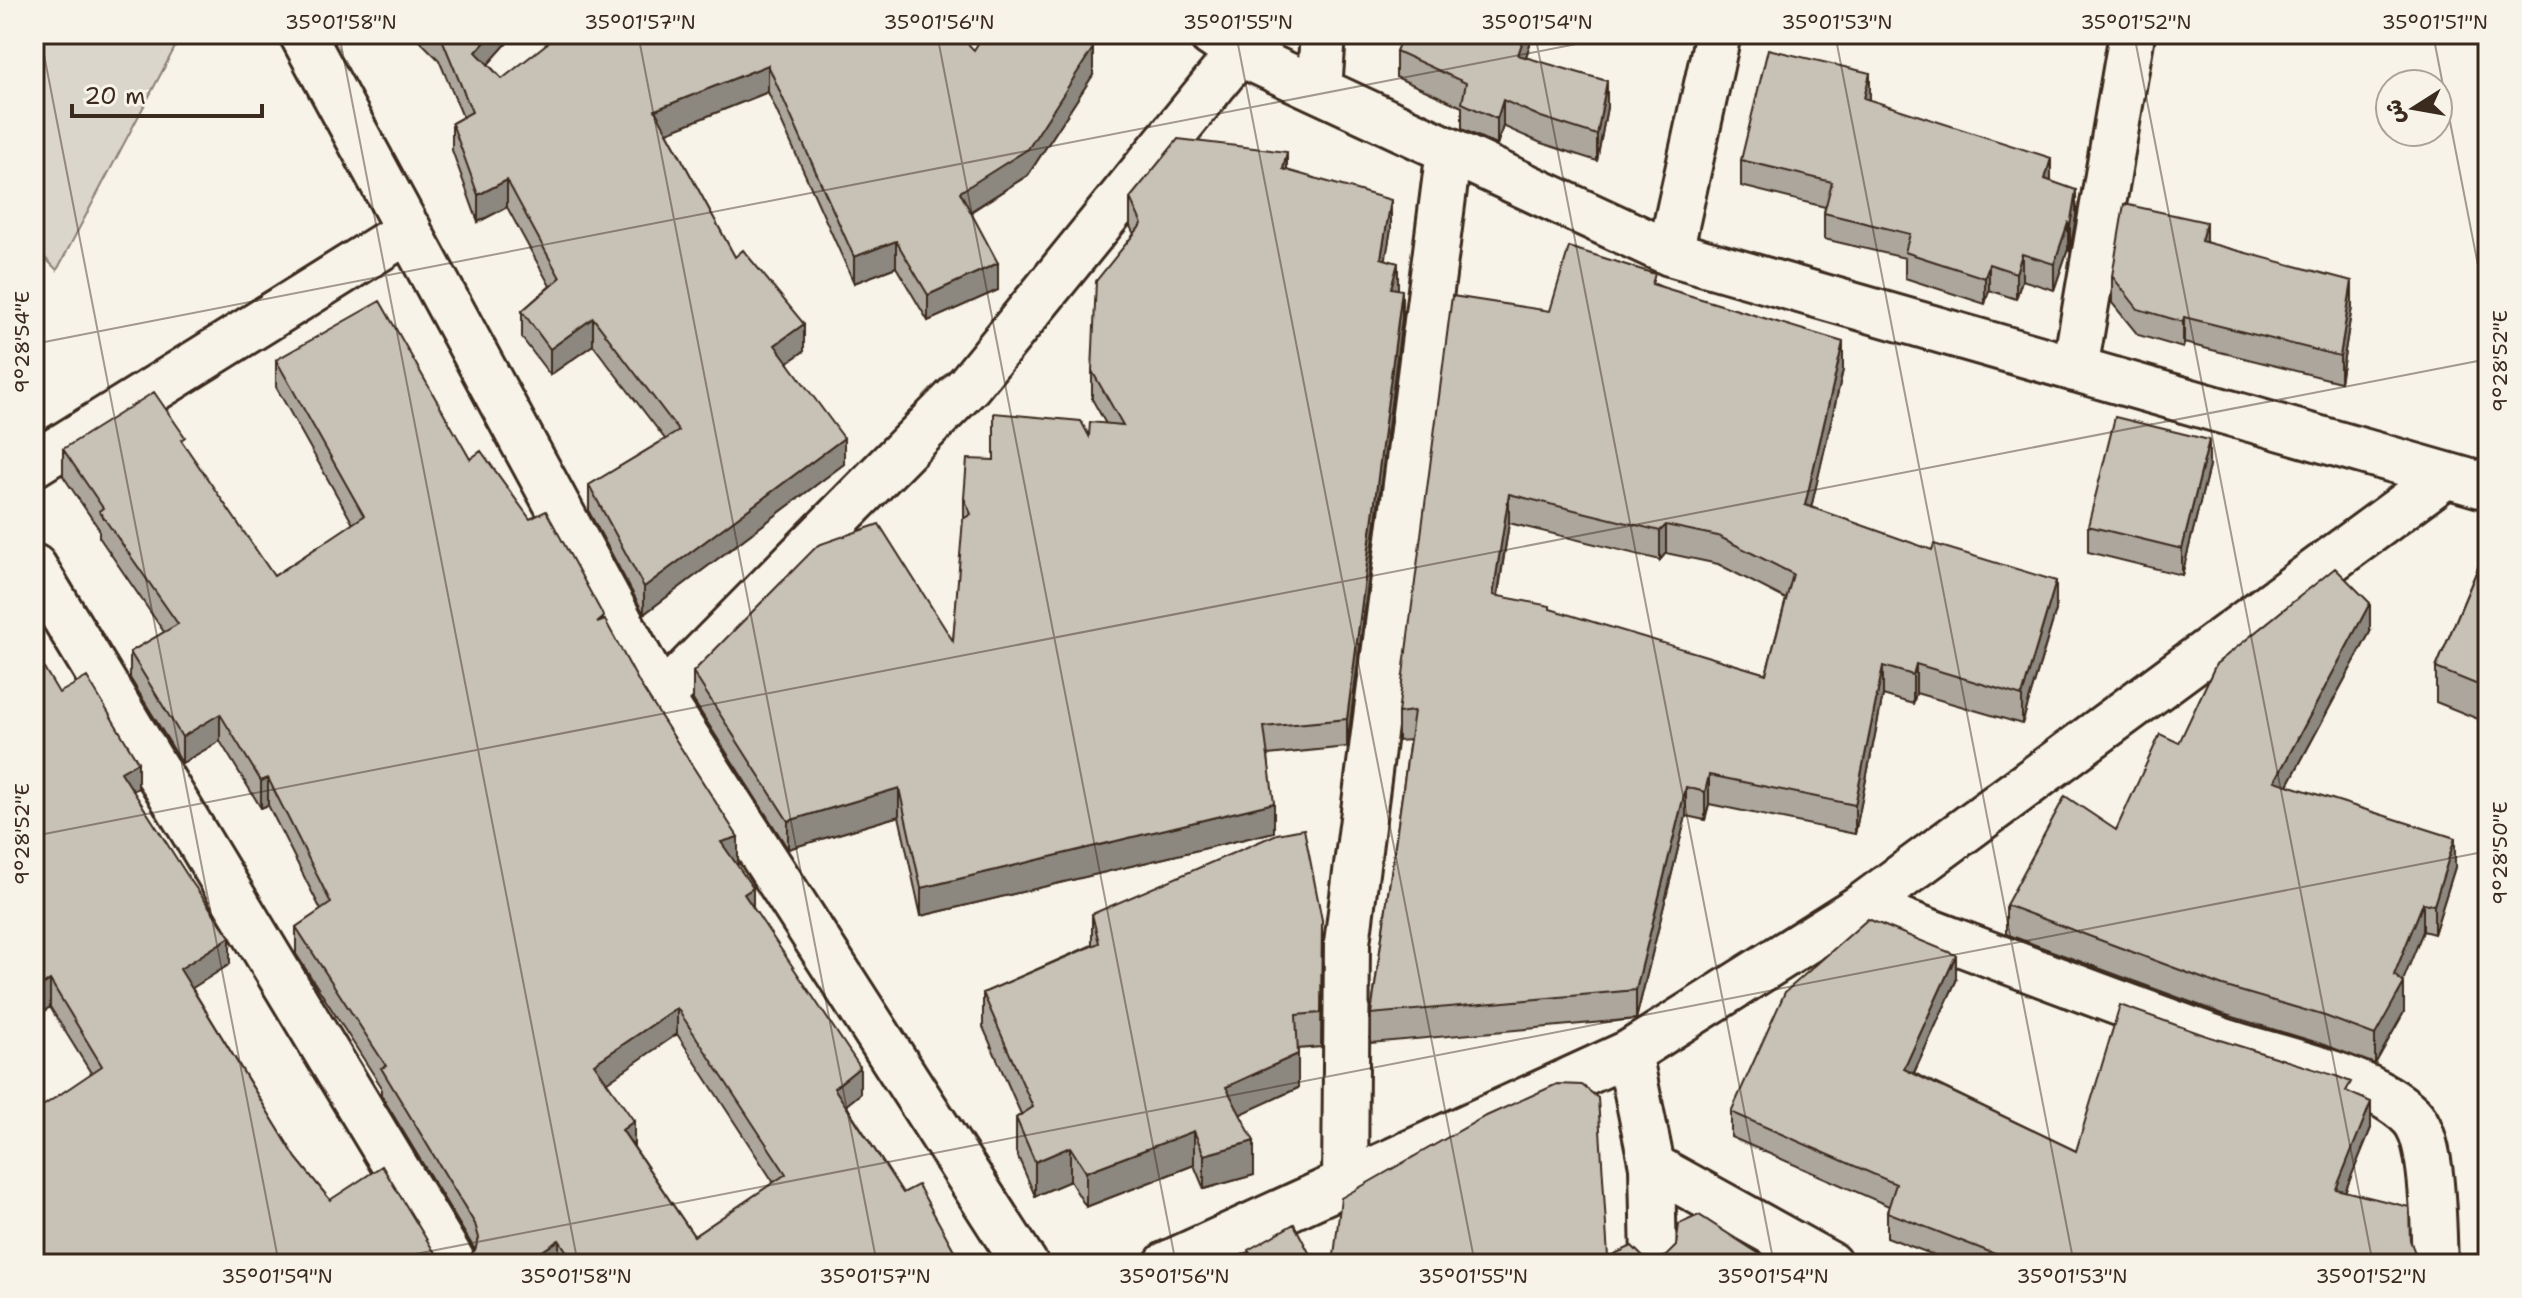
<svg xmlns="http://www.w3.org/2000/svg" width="2522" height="1298" font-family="'Shantell Sans','Playpen Sans Arabic',sans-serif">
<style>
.green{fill:#dbd6cb;stroke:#8b8074;stroke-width:2}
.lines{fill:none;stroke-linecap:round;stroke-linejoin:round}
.minor-casing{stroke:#3b2a1e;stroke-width:50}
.minor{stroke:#f7f3e8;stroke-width:44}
.wall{fill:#aca69d;stroke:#3b2a1e;stroke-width:2;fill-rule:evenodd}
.shaded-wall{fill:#8c877f;stroke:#3b2a1e;stroke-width:2}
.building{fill:#c8c1b6;stroke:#3b2a1e;stroke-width:2;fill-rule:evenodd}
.ticks{fill:none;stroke:#3b2a1e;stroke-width:2;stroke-opacity:0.45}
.neatline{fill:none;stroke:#3b2a1e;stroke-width:3}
.ticks-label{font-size:20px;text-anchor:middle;fill:#3b2a1e}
</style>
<rect width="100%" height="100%" fill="#f7f3e8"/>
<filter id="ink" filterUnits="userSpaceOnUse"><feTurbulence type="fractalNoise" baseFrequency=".0125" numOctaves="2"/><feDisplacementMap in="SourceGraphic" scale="16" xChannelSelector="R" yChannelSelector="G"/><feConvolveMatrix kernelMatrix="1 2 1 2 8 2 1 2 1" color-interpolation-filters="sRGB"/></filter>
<g filter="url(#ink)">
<!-- green -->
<path class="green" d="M 34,34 L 182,34 L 57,270 L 34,247 Z"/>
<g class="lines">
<defs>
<path id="minor" d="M 302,34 L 661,697 L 1025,1264
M 1211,34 L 1239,53 L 1670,253 L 2488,487
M 1319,90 L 1323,34
M 1670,253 L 1718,34
M 2075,369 L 2132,34
M 34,464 L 409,230
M 34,567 L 454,1264
M 661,697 L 969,385 L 1239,53
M 1862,906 C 1979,950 2097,996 2215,1038 C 2273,1059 2367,1073 2411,1116 C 2435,1140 2433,1229 2435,1264
M 1629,1053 L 1652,1166 L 1654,1264
M 1652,1166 L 1829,1264
M 1345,1185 L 1347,943 L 1449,150
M 1167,1264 L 1629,1053 L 1862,906 L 2445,476"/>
</defs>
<!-- minor casing -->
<use href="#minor" class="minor-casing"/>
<!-- minor -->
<use href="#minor" class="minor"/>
</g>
<!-- wall -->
<path class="wall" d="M 413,34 L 515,34 L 488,64 L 502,79 L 974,50 L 1093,75 L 1028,175 L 971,212 L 998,290 L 928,321 L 896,267 L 854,283 L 768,92 L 667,132 L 735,257 L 804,351 L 788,362 L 844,464 L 644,614 L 589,512 L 589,485 L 665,439 L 593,345 L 550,375 L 522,338 L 522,311 L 550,286 L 507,207 L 478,222 L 452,150 L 452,123 L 463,117 L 439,60 Z
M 1530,34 L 1530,44 L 1526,57 L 1607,107 L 1597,161 L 1541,143 L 1503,126 L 1497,145 L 1462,129 L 1462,107 L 1396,77 L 1396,51 Z
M 1869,100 L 2051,181 L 2076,216 L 2070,252 L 2068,249 L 2054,290 L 2022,280 L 2016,299 L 1989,290 L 1985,304 L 1905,278 L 1905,258 L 1824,239 L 1824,213 L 1825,207 L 1741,186 L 1741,160 Z
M 1287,170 L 1391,229 L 1385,260 L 1398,289 L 1402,318 L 1347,747 L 1268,755 L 1274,832 L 921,916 L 899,816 L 788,849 L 693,700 L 693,672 L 953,641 L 964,518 L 964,498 L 994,460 L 1089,436 L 1106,424 L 1092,399 L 1092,371 L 1134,234 L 1130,226 L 1130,198 Z
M 2206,242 L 2352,307 L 2340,382 L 2184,343 L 2183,348 L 2138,335 L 2112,303 L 2112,276 Z
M 1655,284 L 1843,370 L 1811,507 L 2056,610 L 2022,724 L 1916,693 L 1913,704 L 1883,695 L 1855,834 L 1709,804 L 1705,820 L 1686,816 L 1636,1019 L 1371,1043 L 1371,1014 L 1410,740 L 1398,741 L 1398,713 L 1550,311 ZM 1509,523 L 1660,560 L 1666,553 L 1718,564 L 1786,599 L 1766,674 L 1550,610 L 1498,596 Z
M 276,360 L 470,459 L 604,620 L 738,864 L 736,864 L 753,908 L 860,1094 L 846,1105 L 903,1193 L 955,1264 L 34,1264 L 91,1073 L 50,1007 L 34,1018 L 59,693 L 138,788 L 133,791 L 230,964 L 192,988 L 296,1158 L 330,1200 L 433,1250 L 441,1259 L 455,1262 L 468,1258 L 475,1250 L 381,1095 L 381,1086 L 296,954 L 296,927 L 321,910 L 268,805 L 261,808 L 220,741 L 182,763 L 130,678 L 130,652 L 164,632 L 99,537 L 99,529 L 63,476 L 63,449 L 274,576 L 353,524 L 276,387 ZM 677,1034 L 774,1183 L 694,1236 L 634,1147 L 606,1082 Z
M 2209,466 L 2182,575 L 2088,552 L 2088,526 Z
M 2488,544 L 2488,723 L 2436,702 L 2436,668 Z
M 2370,632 L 2288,785 L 2455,867 L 2434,934 L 2423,931 L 2402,982 L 2404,1012 L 2375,1064 L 2325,1045 L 2223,1014 L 2006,934 L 2006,905 L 2116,830 L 2179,743 Z
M 1092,914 L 1322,920 L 1321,1047 L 1298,1049 L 1298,1088 L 1240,1114 L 1254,1175 L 1204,1189 L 1194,1165 L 1086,1207 L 1070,1181 L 1035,1196 L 1016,1152 L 1016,1118 L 1021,1114 L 983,1027 L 983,993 L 1092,945 Z
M 1956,981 L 1914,1073 L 2076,1151 L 2351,1094 L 2371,1128 L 2345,1191 L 2410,1240 L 2415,1264 L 1957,1264 L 1887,1237 L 1887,1212 L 1889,1206 L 1731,1137 L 1731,1112 Z"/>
<!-- shaded-wall -->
<path class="shaded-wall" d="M 492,34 L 515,34 L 476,78 L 476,52 Z
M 1525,34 L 1530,34 L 1530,44 L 1518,81 L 1518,55 Z
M 1093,48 L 1093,75 L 1028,175 L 960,218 L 960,192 Z
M 768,65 L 768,92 L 655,137 L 655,110 Z
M 1870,73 L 1870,99 L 1864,125 L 1864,98 Z
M 1607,81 L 1607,107 L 1597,161 L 1597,135 Z
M 1503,100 L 1503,126 L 1497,145 L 1497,119 Z
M 1287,152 L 1287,181 L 1283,169 Z
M 2051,158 L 2051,184 L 2045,179 Z
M 507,180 L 507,207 L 478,222 L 478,195 Z
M 2076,190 L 2076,216 L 2070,252 L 2070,226 Z
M 1391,200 L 1391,229 L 1381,286 L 1381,258 Z
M 2206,222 L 2206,248 L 2201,241 Z
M 2068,223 L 2068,249 L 2054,290 L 2054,264 Z
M 896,241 L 896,267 L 854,283 L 854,257 Z
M 2022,254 L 2022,280 L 2016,299 L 2016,273 Z
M 998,263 L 998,290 L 928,321 L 928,295 Z
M 1398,263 L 1398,291 L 1391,288 Z
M 1989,264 L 1989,290 L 1985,304 L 1985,278 Z
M 2352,281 L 2352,307 L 2340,382 L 2340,356 Z
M 1402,290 L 1402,318 L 1347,747 L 1347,719 Z
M 2184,317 L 2184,343 L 2183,348 L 2183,322 Z
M 593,318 L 593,345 L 550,375 L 550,349 Z
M 804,324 L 804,351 L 775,371 L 775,345 Z
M 1843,342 L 1843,370 L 1805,534 L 1805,505 Z
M 844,438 L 844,464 L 644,614 L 644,587 Z
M 2209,440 L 2209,466 L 2182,575 L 2182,549 Z
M 1509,494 L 1509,523 L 1493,624 L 1493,595 Z
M 1666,525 L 1666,553 L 1660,560 L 1660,531 Z
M 2056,581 L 2056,610 L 2022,724 L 2022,696 Z
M 2370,603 L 2370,632 L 2275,809 L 2275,781 Z
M 1916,664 L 1916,693 L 1913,704 L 1913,675 Z
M 1883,666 L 1883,695 L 1855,834 L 1855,805 Z
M 220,714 L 220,741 L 182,763 L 182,737 Z
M 138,762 L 138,788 L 121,798 L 121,772 Z
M 1709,775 L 1709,804 L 1705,820 L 1705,792 Z
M 268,778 L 268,805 L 261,808 L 261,781 Z
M 1686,787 L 1686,816 L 1636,1019 L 1636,990 Z
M 899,788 L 899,816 L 788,849 L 788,821 Z
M 1274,803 L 1274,832 L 921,916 L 921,888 Z
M 738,837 L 738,864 L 721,869 L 721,842 Z
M 2455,838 L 2455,867 L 2434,934 L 2434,905 Z
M 753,888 L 753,914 L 744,894 Z
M 2423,903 L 2423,931 L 2397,996 L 2404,983 L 2404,1012 L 2375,1064 L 2375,1035 L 2394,975 Z
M 230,937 L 230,964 L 180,996 L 180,969 Z
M 1956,955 L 1956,981 L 1904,1094 L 1904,1069 Z
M 50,980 L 50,1007 L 34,1018 L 34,991 Z
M 677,1008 L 677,1034 L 594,1091 L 594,1064 Z
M 1298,1054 L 1298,1088 L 1226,1121 L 1226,1087 Z
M 860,1067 L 860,1094 L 834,1115 L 834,1088 Z
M 2371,1102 L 2371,1128 L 2336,1214 L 2336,1189 Z
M 634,1121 L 634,1147 L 622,1130 Z
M 1194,1131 L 1194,1165 L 1086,1207 L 1086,1172 Z
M 1254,1141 L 1254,1175 L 1204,1189 L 1204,1155 Z
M 1070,1147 L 1070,1181 L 1035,1196 L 1035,1162 Z
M 559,1240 L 559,1264 L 523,1264 Z
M 955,1252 L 955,1264 L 938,1264 Z"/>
<!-- building -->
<path class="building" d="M 440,34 L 492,34 L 476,52 L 502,79 L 559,34 L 958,34 L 974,50 L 984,34 L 1071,34 L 1093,48 L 1028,149 L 960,192 L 998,263 L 928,295 L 896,241 L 854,257 L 768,65 L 655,110 L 735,257 L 743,250 L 804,324 L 775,345 L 844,438 L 644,587 L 589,485 L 679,431 L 593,318 L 550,349 L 522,311 L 560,278 L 507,180 L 478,195 L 452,123 L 472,112 Z
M 1403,34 L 1448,34 L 1473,41 L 1474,34 L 1525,34 L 1518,55 L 1607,81 L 1597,135 L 1541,117 L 1503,100 L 1497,119 L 1462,103 L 1466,83 L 1396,51 Z
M 1768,49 L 1870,73 L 1864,98 L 2051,158 L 2045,179 L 2076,190 L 2070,226 L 2068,223 L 2054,264 L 2022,254 L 2016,273 L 1989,264 L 1985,278 L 1905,252 L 1910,234 L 1824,213 L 1832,182 L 1741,160 Z
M 1178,139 L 1287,152 L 1283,169 L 1391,200 L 1381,258 L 1398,263 L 1391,288 L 1402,290 L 1347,719 L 1264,727 L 1274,803 L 921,888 L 899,788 L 788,821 L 693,672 L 818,545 L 879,524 L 953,641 L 963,519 L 971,514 L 964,498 L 967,459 L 994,460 L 994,413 L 1081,421 L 1089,436 L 1090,422 L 1123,425 L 1092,371 L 1096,281 L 1142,224 L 1130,198 Z
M 2124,204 L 2206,222 L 2201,241 L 2352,281 L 2340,356 L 2184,317 L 2183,322 L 2138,309 L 2112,276 Z
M 1569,247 L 1655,274 L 1652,284 L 1843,342 L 1805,505 L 1932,550 L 1934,544 L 2056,581 L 2022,696 L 1916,664 L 1913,675 L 1883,666 L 1855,805 L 1709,775 L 1705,792 L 1686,787 L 1636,990 L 1371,1014 L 1414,711 L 1398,713 L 1452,296 L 1550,311 ZM 1509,494 L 1660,531 L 1666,525 L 1718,536 L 1793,574 L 1766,674 L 1550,609 L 1550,606 L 1493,595 Z
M 380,301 L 470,459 L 481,451 L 530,519 L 546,511 L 604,617 L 597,623 L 605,620 L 640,684 L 738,837 L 721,842 L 753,888 L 744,894 L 860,1067 L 834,1088 L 903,1193 L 918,1185 L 955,1252 L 938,1264 L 575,1264 L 559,1240 L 523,1264 L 34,1264 L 34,1112 L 102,1066 L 50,980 L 34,991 L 34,651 L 59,693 L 87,677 L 138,762 L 121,772 L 189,878 L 230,937 L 180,969 L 296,1158 L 330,1200 L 382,1166 L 433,1250 L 441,1259 L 455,1262 L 468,1258 L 475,1250 L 479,1238 L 475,1224 L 381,1068 L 386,1066 L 296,927 L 331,903 L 268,778 L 261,781 L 220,714 L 182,737 L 130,652 L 178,624 L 99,511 L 103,508 L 63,449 L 154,392 L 185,437 L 181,440 L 274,576 L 364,516 L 276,360 ZM 677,1008 L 786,1174 L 694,1236 L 622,1130 L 634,1121 L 594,1064 Z
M 2115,417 L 2209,440 L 2182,549 L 2088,526 Z
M 2488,544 L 2488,689 L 2436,668 Z
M 2335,568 L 2370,603 L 2275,781 L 2455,838 L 2434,905 L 2423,903 L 2394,975 L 2404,983 L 2375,1035 L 2325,1016 L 2223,986 L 2006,905 L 2065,796 L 2116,830 L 2160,734 L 2179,743 L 2216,664 Z
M 1304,829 L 1322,920 L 1321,1013 L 1296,1015 L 1298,1054 L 1226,1087 L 1254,1141 L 1204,1155 L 1194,1131 L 1086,1172 L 1070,1147 L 1035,1162 L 1016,1118 L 1033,1107 L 983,993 L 1099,943 L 1092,914 L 1277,834 Z
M 1868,919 L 1956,955 L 1904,1069 L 2076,1151 L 2120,1005 L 2207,1036 L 2336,1076 L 2351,1082 L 2346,1091 L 2371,1102 L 2336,1189 L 2409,1207 L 2410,1240 L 2415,1253 L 2413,1264 L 2018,1264 L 2018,1263 L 1887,1212 L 1896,1184 L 1731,1112 L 1785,992 Z
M 1557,1084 L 1582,1085 L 1598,1098 L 1608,1257 L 1632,1246 L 1643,1257 L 1655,1260 L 1666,1256 L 1676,1246 L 1679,1224 L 1699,1215 L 1775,1264 L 1333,1264 L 1341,1198 L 1482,1118 Z
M 1294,1224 L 1315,1264 L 1244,1264 L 1253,1258 L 1248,1250 Z"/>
</g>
<!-- ticks -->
<path class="ticks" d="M 40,34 L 279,1264M 339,34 L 578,1264M 638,34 L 877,1264M 937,34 L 1176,1264M 1236,34 L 1475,1264M 1535,34 L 1774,1264M 1835,34 L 2074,1264M 2134,34 L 2373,1264M 2433,34 L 2488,317M 34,344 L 1628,34M 34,836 L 2488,359M 364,1264 L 2488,851"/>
<!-- margin -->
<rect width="2522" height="1298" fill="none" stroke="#f7f3e8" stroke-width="88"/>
<!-- north arrow -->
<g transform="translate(2414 108) rotate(259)"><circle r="38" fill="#f7f3e8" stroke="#aca397" stroke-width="2"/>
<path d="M0-6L14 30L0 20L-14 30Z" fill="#3b2a1e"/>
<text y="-12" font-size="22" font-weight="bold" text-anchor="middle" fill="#3b2a1e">ش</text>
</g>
<!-- scale -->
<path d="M72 104v12h190v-12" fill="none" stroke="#3b2a1e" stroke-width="4"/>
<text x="84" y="104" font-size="24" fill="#3b2a1e" stroke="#f7f3e8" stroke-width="6" paint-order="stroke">20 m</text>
<rect x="44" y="44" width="2434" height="1210" class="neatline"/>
<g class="ticks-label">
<text x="341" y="29">35°01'58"N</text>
<text x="640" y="29">35°01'57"N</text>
<text x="939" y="29">35°01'56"N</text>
<text x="1238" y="29">35°01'55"N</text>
<text x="1537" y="29">35°01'54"N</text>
<text x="1837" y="29">35°01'53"N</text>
<text x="2136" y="29">35°01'52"N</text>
<text x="2435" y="29">35°01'51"N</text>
<text transform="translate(22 342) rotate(-90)" y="7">9°28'54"E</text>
<text transform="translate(2500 361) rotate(-90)" y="7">9°28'52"E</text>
<text transform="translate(22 834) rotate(-90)" y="7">9°28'52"E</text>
<text transform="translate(2500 853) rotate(-90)" y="7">9°28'50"E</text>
<text x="277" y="1283">35°01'59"N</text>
<text x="576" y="1283">35°01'58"N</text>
<text x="875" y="1283">35°01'57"N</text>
<text x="1174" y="1283">35°01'56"N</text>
<text x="1473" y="1283">35°01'55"N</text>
<text x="1773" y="1283">35°01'54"N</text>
<text x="2072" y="1283">35°01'53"N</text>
<text x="2371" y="1283">35°01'52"N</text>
</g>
</svg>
